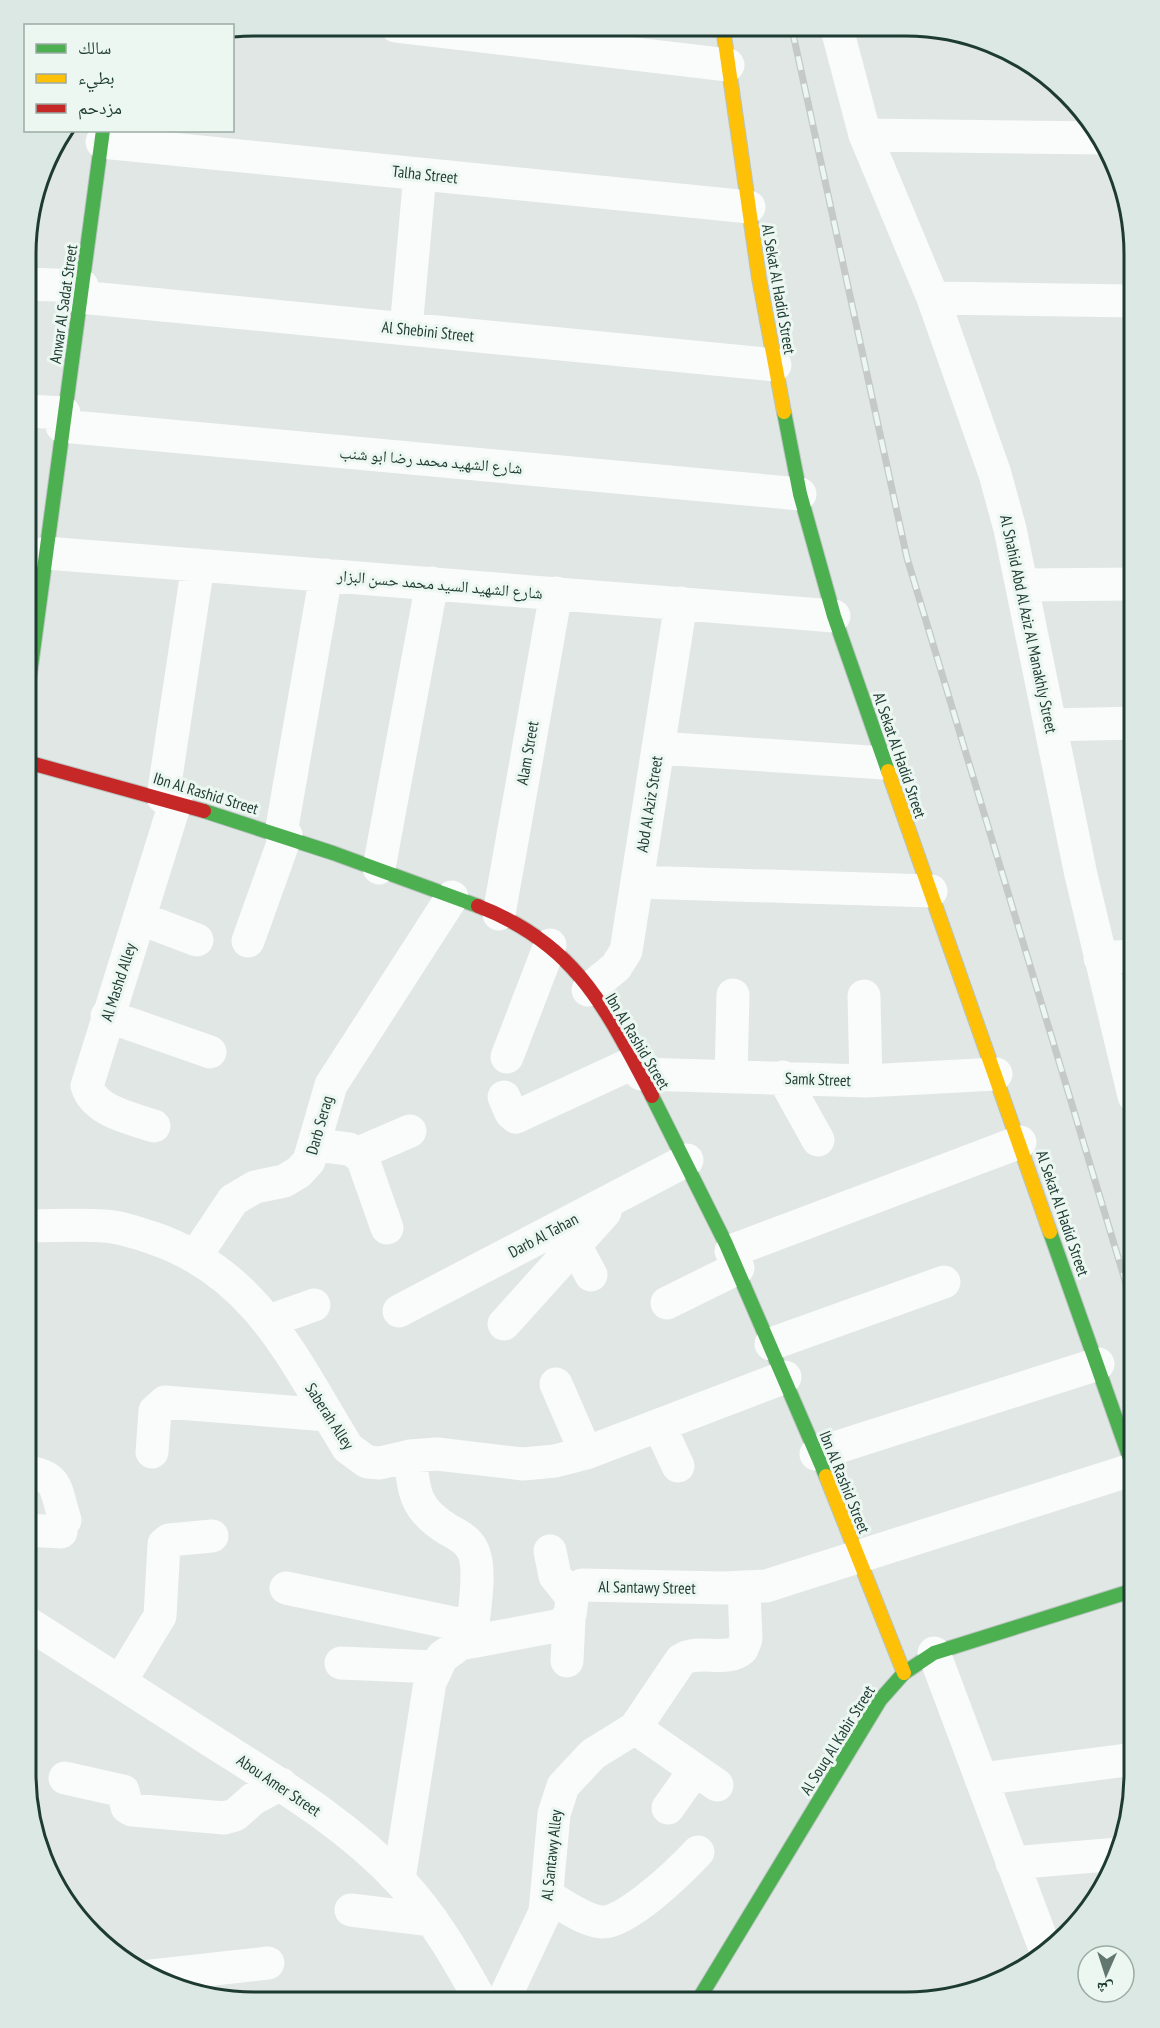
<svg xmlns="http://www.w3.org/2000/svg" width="1160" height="2028" font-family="'PT Sans Narrow','Noto Naskh Arabic',sans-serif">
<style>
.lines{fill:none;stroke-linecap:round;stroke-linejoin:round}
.fast-casing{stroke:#b9c4bf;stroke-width:16}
.slow-casing{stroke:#b9c4bf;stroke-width:16}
.jam-casing{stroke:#b9c4bf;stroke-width:16}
.street{stroke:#fafbfb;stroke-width:33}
.fast{stroke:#4caf50;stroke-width:14}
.slow{stroke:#ffc107;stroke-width:14}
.jam{stroke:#c62828;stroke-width:14}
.rail-casing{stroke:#c5cac8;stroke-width:7}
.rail{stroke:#edf7f2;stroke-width:4.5;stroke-dasharray:14;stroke-linecap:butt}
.labels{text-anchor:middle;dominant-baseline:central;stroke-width:6;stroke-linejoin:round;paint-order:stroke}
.street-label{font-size:16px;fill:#1d3b32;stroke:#edf7f2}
.rim{fill:none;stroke:#1d3b32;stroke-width:3}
</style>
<rect width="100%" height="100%" fill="#e0e7e4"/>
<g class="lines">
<defs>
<path id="fast" d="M 784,412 L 800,494 L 834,616 L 888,771
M 27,696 L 103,130
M 204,811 L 333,853 L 478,906
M 652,1096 L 726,1244 L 826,1476
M 1050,1232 L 1134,1470
M 697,2002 L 880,1700 L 904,1673 L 934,1653 L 1128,1592"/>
<path id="slow" d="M 723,28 L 759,278 L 784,412
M 888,771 L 1050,1232
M 826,1476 L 904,1673"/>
<path id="jam" d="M 27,762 L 204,811
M 478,906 C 577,944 606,1009 652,1096"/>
</defs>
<!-- fast casing -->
<use href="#fast" class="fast-casing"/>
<!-- slow casing -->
<use href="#slow" class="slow-casing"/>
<!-- jam casing -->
<use href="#jam" class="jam-casing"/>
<!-- street -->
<path class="street" d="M 396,26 L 728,65
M 837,29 L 865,135 L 933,298 L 995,474 L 1010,529 L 1081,875 L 1134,1096
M 865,135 L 1101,138
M 102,142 L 749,207
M 27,284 L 82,286
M 80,297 L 775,365
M 933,298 L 1134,301
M 406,329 L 420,174
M 27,411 L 64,413
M 62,426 L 800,494
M 46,553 L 834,616
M 1024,585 L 1134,584
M 1051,725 L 1134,723
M 658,748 L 884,763
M 163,797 L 198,565
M 281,833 L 326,575
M 379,868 L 432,583
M 637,882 L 931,891
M 499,914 L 556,593
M 139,918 L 197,940
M 248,941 L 286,835
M 1100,958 L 1134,956
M 588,990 L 616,967 L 626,951 L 681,603
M 864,996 L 866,1081
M 107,1016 L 210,1052
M 507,1057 L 550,945
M 641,1074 L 866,1081 L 996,1074
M 731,1077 L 733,995
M 783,1077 L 818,1140
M 504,1097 L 511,1113 L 516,1117 L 635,1062
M 154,1126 C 131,1118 95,1112 87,1086 L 176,800
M 316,1145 L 349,1149 L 362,1157 L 387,1228
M 359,1153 L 410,1131
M 26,1226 C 52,1226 79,1224 104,1226 C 121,1227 138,1233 153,1238 C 258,1274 294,1361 348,1448 L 367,1462 L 380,1463 L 410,1456 L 437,1454 L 523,1464 L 555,1461 L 586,1453 L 785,1377
M 575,1245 L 591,1275
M 731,1251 L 1020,1142
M 195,1257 L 233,1200 L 255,1187 L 284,1181 L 299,1172 L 309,1161 L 331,1085 L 452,897
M 667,1303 L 738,1268
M 399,1311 L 687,1160
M 269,1321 L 314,1305
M 504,1324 L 605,1212
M 771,1344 L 944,1282
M 556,1384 L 586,1453
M 659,1425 L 678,1466
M 152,1452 L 155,1411 L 165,1402 L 327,1415
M 816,1454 L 1098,1364
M 410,1456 C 414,1492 414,1508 447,1529 C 456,1534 467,1539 472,1549 C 483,1567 473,1618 471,1640
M 26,1472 C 60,1476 55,1490 65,1520
M 26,1530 L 61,1532
M 550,1551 L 555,1576 L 571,1596
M 286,1588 L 472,1627
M 26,1622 C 90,1663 154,1704 218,1745 C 281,1785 348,1825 400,1881 C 434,1917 457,1958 481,2001
M 934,1653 L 1047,1954
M 567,1661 L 569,1619
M 341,1663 L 436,1667
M 120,1682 L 160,1616 L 164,1544 L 169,1540 L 212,1536
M 635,1728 L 717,1785
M 65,1778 L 123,1791 L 127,1807 L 132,1810 L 224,1818 L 235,1815 L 253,1799 L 281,1784
M 981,1779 L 1134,1759
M 668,1808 L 695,1770
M 1012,1863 L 1119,1854
M 399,1879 L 430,1682 L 442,1657 L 460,1644 L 561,1625 L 570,1615 L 573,1591 L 582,1585 L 723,1588 L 766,1586 L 1134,1469
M 547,1896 C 563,1904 584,1921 602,1922 C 627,1923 681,1870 698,1852
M 351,1910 L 432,1920
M 151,1976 L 268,1963
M 503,2001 L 545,1912 L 554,1814 L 563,1786 L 593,1754 L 635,1728 L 681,1660 C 699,1648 727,1663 742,1649 L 746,1639 L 744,1588"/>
<!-- fast -->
<use href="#fast" class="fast"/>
<!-- slow -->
<use href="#slow" class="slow"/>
<!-- jam -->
<use href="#jam" class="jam"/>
<defs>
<path id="rail" d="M 792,29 L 907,558 L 1134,1310"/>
</defs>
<!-- rail casing -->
<use href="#rail" class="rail-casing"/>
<!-- rail -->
<use href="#rail" class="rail"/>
</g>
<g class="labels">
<!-- street labels -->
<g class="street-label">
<text transform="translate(425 174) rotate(6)">Talha Street</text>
<text transform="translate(779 289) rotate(80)">Al Sekat Al Hadid Street</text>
<text transform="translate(63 304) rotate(-82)">Anwar Al Sadat Street</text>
<text transform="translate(428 331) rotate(6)">Al Shebini Street</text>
<text transform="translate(431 460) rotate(5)">شارع الشهيد محمد رضا ابو شنب</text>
<text transform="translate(440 584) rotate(5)">شارع الشهيد السيد محمد حسن البزار</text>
<text transform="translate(1029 624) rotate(78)">Al Shahid Abd Al Aziz Al Manakhly Street</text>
<text transform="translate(527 753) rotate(-80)">Alam Street</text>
<text transform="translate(900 755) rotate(71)">Al Sekat Al Hadid Street</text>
<text transform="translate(206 793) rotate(17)">Ibn Al Rashid Street</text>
<text transform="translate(649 804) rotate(-81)">Abd Al Aziz Street</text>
<text transform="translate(118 982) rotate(-72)">Al Mashd Alley</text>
<text transform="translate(638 1041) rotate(59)">Ibn Al Rashid Street</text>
<text transform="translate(818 1079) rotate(2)">Samk Street</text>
<text transform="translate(319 1125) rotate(-74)">Darb Serag</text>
<text transform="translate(1063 1213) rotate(71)">Al Sekat Al Hadid Street</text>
<text transform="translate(543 1235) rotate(-28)">Darb Al Tahan</text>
<text transform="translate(330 1416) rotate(57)">Saberah Alley</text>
<text transform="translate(845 1482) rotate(68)">Ibn Al Rashid Street</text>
<text transform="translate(647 1587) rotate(1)">Al Santawy Street</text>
<text transform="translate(837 1740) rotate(-58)">Al Souq Al Kabir Street</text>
<text transform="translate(279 1785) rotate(34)">Abou Amer Street</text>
<text transform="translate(551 1855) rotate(-84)">Al Santawy Alley</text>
</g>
</g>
<!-- crop -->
<path d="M0 0H1160V2028H0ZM254 36H906A218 218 0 0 1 1124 254V1774A218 218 0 0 1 906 1992H254A218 218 0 0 1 36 1774V254A218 218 0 0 1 254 36Z" fill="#dce8e3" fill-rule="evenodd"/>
<path class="rim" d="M254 36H906A218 218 0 0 1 1124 254V1774A218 218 0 0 1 906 1992H254A218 218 0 0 1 36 1774V254A218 218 0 0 1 254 36Z"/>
<!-- legend -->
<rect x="24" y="24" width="210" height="108" fill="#edf7f2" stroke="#9aaca5" stroke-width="1.5"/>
<rect x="36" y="44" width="30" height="9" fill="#4caf50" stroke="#9aaca5" stroke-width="1.5"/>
<text x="78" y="54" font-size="18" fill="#1d3b32">سالك</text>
<rect x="36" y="74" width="30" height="9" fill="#ffc107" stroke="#9aaca5" stroke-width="1.5"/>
<text x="78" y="84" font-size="18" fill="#1d3b32">بطيء</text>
<rect x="36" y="104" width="30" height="9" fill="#c62828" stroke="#9aaca5" stroke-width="1.5"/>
<text x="78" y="114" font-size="18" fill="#1d3b32">مزدحم</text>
<!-- north arrow -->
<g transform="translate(1106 1974) rotate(183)"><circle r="28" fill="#edf7f2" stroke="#9aaca5" stroke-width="1.5"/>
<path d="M0-4.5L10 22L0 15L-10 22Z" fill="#617770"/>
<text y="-9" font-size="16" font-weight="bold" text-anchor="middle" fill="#1d3b32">ش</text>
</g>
</svg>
